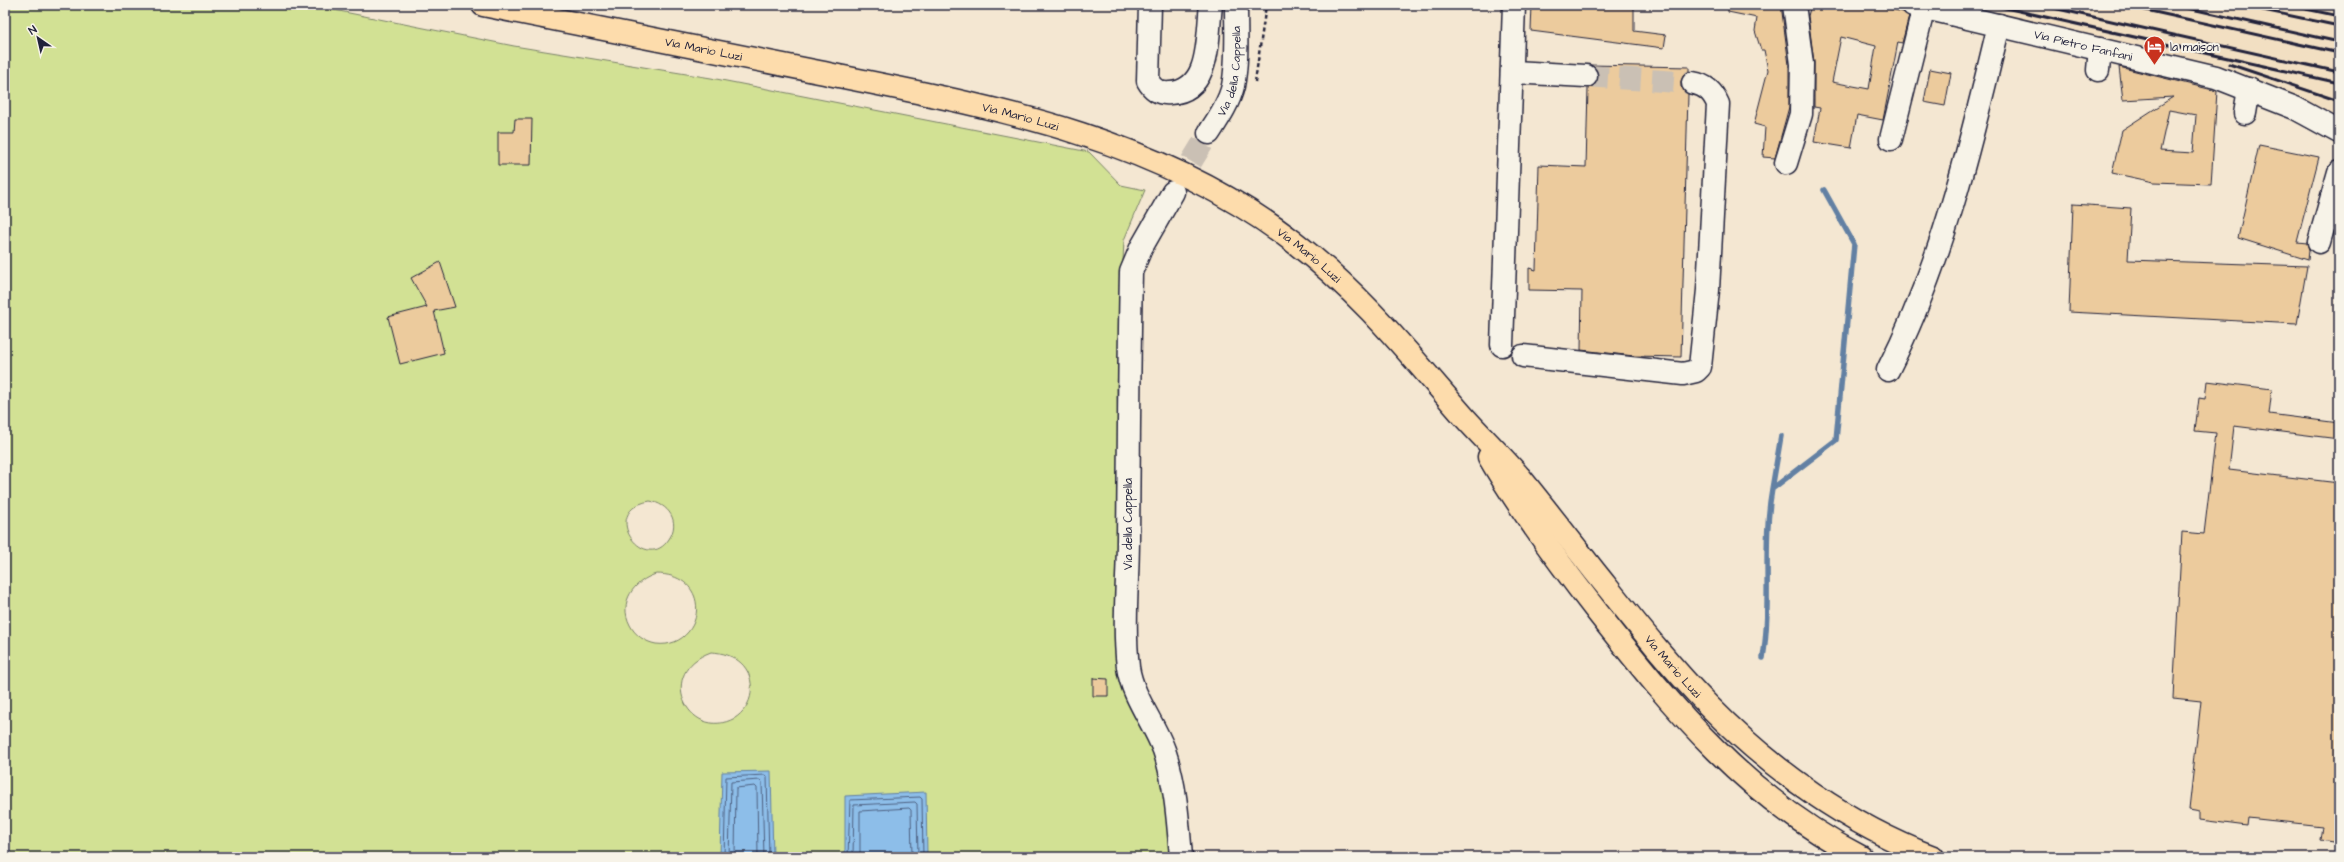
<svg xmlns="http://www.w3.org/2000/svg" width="2344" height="862" font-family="'Architects Daughter',sans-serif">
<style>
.built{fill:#f2dfc2}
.green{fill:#d2e194;stroke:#7a8268;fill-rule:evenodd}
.water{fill:#8dbee9;stroke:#6280a3}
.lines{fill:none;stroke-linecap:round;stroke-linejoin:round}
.shore{stroke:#4d6081;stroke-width:1}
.stream{stroke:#6280a3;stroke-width:5.5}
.building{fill:#eccb9d;stroke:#22223b;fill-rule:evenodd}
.minor-tunnel{stroke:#cac0b4;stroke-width:22;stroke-dasharray:22 11;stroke-linecap:butt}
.minor-casing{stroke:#22223b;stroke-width:25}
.major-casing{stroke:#22223b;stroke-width:25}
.path{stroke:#22223b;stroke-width:2.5;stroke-dasharray:4 3;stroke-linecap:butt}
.minor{stroke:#f7f3e8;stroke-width:22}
.major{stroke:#fddcac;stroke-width:22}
.rail{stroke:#22223b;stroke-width:3}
.labels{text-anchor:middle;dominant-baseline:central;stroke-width:4;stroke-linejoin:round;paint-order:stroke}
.street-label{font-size:12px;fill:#22223b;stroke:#f7f3e8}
.poi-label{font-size:12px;fill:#22223b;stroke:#f7f3e8;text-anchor:start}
</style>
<rect width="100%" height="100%" fill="#f4e7d2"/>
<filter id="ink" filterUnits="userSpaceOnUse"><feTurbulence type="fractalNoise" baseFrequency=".025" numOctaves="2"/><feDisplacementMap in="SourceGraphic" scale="8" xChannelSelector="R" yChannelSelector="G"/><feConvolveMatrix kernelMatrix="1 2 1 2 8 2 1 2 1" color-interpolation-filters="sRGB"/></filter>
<g filter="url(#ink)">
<!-- built -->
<path class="built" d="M 1916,5 L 2339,7 L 2339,134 L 2233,80 Z"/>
<!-- green -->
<path class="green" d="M 5,5 L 309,5 L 514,46 L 711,78 L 1089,152 L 1121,185 L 1145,190 L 1124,240 L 1117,388 L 1122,630 L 1170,801 L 1171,857 L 5,857 ZM 650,501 C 668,504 681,521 669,539 C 645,576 597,510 650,501 ZM 656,574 C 716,574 704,650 656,644 C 645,642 635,635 630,625 C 618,602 634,581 656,574 ZM 711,652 C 735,653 754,667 751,693 C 750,703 743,713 735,718 C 690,743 653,673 711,652 Z"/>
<!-- water -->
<path class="water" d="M 771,771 L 773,857 L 720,857 L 722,772 Z
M 926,792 L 927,856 L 845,857 L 845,796 Z"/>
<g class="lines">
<!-- shore -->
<path class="shore" d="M 724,857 L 726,777 L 765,775 L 767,777 L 769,857
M 729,857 L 731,782 L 760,780 L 762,782 L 764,857
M 735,857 L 736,788 L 755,786 L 757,788 L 758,857
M 848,857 L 850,800 L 920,797 L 922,799 L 923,857
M 853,857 L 854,805 L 915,802 L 917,804 L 918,857
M 860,857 L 860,811 L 909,808 L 911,810 L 912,857"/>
<!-- stream -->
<path class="stream" d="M 1772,489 L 1781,436
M 1763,658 C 1772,602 1762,545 1772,489 L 1836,440 L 1854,244 L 1824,190"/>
</g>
<!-- building -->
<path class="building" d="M 1532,5 L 1634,5 L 1634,31 L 1666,35 L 1664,48 L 1531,31 Z
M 1728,5 L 1781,5 L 1789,65 L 1789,107 L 1775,158 L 1763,157 L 1765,127 L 1754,124 L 1768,70 L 1764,50 L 1761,50 L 1755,31 L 1757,18 L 1728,12 Z
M 1811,5 L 1874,5 L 1903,12 L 1909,16 L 1902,43 L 1898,42 L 1883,120 L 1857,115 L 1851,148 L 1814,142 L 1820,108 L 1814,107 L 1814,62 L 1808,16 ZM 1841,37 L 1876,46 L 1869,89 L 1832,82 Z
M 1590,65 L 1689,67 L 1689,71 L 1684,75 L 1681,81 L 1681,87 L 1688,94 L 1681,357 L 1634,356 L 1581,350 L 1582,291 L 1529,290 L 1529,268 L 1536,270 L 1539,165 L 1586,167 L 1588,88 L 1596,83 L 1598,76 L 1597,70 Z
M 2119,67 L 2217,91 L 2211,184 L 2154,182 L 2112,173 L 2122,130 L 2173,97 L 2123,100 ZM 2169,110 L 2196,115 L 2193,153 L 2160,151 Z
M 1930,69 L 1951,73 L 1945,106 L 1924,102 Z
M 515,119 L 532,119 L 531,165 L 498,165 L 498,132 L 514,132 Z
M 2259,145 L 2319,157 L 2297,242 L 2307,243 L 2309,250 L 2308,260 L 2238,238 Z
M 2073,204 L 2131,208 L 2128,260 L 2307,266 L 2297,324 L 2069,312 Z
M 440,262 L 455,307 L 434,311 L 444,353 L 400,364 L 388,317 L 427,307 L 411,278 Z
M 2207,381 L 2272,389 L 2269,414 L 2339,423 L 2339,439 L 2234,426 L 2229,470 L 2339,483 L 2339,843 L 2320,840 L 2322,826 L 2248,818 L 2247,826 L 2200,820 L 2200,812 L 2189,810 L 2201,701 L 2173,698 L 2182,532 L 2204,534 L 2216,433 L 2195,431 L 2199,398 L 2205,399 Z
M 1093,678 L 1108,679 L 1108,696 L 1093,696 Z"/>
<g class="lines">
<!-- minor-tunnel -->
<path class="minor-tunnel" d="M 1586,76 L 1693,83
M 1174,190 L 1209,133"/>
<defs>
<g id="minor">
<path d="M 1150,5 L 1148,81 C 1153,90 1160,94 1170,93 C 1212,91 1207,35 1211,5"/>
<path id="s1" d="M 1913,5 L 2216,77 L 2295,108 L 2339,132"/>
<path d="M 2098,70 L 2100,49"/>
<path d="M 1512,72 L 1586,76"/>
<path d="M 2245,113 L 2249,89"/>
<path id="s2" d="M 1209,133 C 1218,119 1229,103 1233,86 C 1238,60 1236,32 1236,5"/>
<path d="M 1891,139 L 1924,7"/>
<path d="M 1786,163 L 1801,114 L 1802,64 L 1794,5"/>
<path d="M 1173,192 L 1141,248 L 1131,272 C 1129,361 1129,449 1128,538 C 1128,581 1123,624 1128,667 C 1132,696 1154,723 1164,750 C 1176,785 1178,821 1181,857"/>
<path d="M 2319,242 L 2339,172"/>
<path d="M 1502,345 L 1514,5"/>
<path d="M 1523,356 L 1683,374 L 1696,371 L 1700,367 L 1708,290 L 1718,104 C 1713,92 1706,85 1693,83"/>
<path d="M 1888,370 C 1943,262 1971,142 1999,25"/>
</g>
<g id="major">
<path id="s3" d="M 483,5 C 595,27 707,50 819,72 C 987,106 1155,135 1294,242 C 1363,295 1409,354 1465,418 C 1483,438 1502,456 1519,476 C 1545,508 1570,540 1595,572 C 1632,618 1668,664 1709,706 C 1772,770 1849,825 1933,857"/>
<path d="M 1489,457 C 1521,512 1559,563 1598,613 C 1674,710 1749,800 1861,857"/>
</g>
</defs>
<!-- minor casing -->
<use href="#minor" class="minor-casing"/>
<!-- major casing -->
<use href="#major" class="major-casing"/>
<!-- path -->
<path class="path" d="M 1255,82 L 1266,5"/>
<!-- minor -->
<use href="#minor" class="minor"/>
<!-- major -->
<use href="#major" class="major"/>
<!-- rail -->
<path class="rail" d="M 1992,5 L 2339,83
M 2040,5 L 2339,72
M 2123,5 L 2339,53
M 2174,5 L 2339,42
M 2239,5 L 2339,26
M 2287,5 L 2339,16
M 2229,64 L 2339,101"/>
</g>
</g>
<!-- icons -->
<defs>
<symbol id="hotel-pin" viewBox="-11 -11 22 30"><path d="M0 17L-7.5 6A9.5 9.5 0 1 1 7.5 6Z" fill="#c8321e" stroke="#f7f3e8"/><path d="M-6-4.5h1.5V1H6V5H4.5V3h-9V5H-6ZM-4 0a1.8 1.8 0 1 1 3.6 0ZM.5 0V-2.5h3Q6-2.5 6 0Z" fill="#fff"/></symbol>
</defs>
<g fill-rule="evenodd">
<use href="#hotel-pin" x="2142" y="34" width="25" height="34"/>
</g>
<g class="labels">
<!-- street labels -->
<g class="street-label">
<text stroke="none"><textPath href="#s1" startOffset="175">Via Pietro Fanfani</textPath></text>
<text stroke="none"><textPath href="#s3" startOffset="225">Via Mario Luzi</textPath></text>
<text stroke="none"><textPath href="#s2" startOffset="67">Via della Cappella</textPath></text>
<text stroke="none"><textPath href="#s3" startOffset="549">Via Mario Luzi</textPath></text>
<text stroke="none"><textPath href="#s3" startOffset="872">Via Mario Luzi</textPath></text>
<text transform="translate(1128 524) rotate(-90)">Via della Cappella</text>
<text stroke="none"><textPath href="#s3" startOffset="1422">Via Mario Luzi</textPath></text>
</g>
<!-- poi labels -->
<g class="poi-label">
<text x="2170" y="47">la maison</text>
</g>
</g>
<!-- margin -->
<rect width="2344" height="862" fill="none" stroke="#f7f3e8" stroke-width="20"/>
<rect x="10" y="10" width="2324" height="842" fill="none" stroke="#22223b" stroke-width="1.5" filter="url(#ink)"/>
<!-- north arrow -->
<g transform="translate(38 38) rotate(326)" stroke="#f7f3e8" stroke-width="3" paint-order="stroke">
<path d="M0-3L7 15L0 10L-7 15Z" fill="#22223b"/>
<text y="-6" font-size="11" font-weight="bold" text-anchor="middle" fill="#22223b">N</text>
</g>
</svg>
